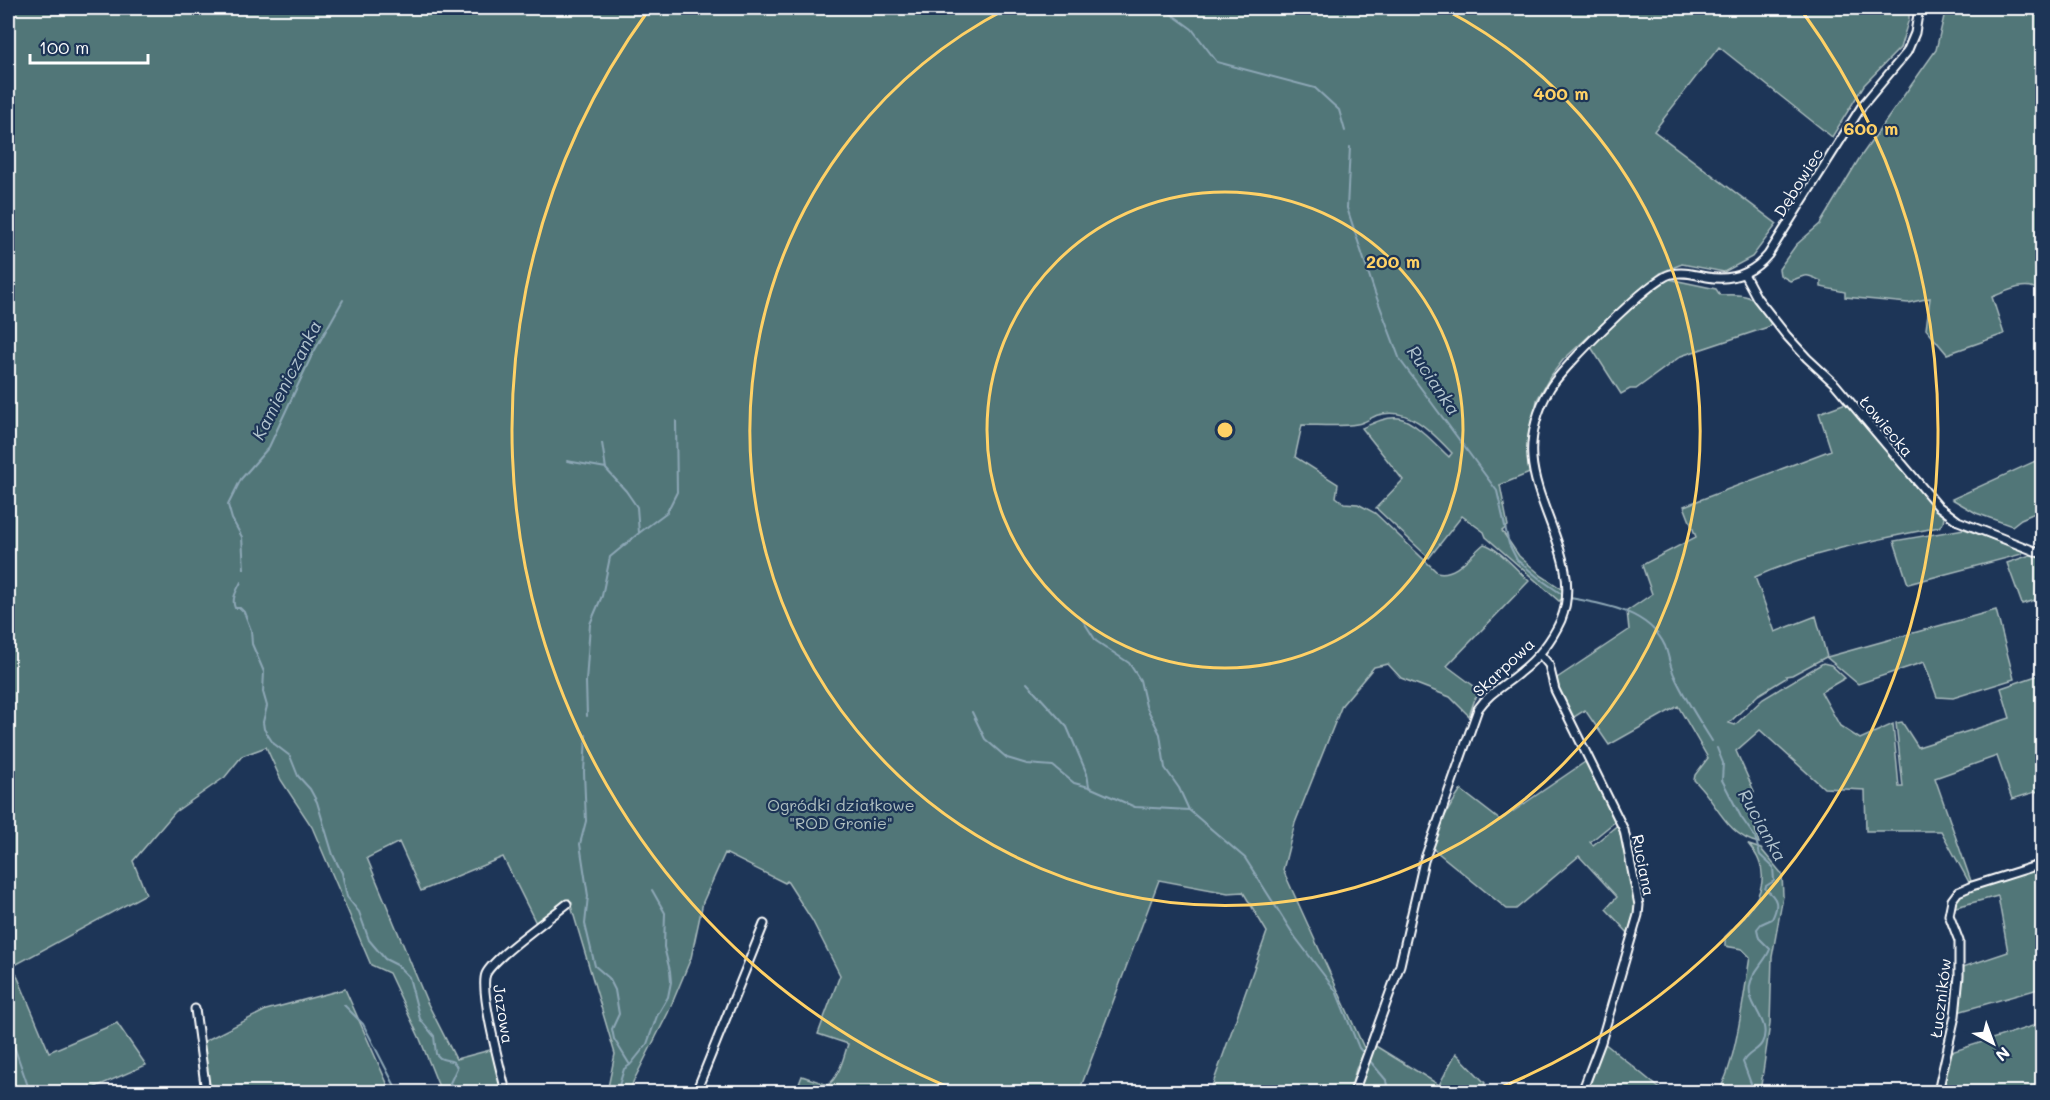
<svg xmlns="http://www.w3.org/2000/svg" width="2050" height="1100" font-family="Mali,sans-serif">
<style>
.green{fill:#517678;stroke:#a8babc;stroke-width:1.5}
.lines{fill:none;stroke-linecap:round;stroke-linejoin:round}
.stream{stroke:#8da7b6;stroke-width:2}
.street-casing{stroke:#fff;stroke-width:11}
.street{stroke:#1d3557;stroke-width:7}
.ring{fill:none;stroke:#ffd166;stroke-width:3}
.labels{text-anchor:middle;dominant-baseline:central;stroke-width:4.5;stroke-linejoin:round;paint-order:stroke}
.street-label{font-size:16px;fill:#fff;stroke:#1d3557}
.park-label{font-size:16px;fill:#b1c1c2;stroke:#1d3557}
.water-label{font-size:18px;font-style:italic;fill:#b3c5cf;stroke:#1d3557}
.centre{fill:#ffd166;stroke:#1d3557;stroke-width:3}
.ring-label{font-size:18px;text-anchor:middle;font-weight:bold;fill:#ffd166;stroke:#1d3557;stroke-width:4.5;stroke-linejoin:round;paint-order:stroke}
</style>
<rect width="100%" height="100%" fill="#1d3557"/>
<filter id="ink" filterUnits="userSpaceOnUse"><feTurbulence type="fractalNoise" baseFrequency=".0167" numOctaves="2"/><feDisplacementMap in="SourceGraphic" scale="12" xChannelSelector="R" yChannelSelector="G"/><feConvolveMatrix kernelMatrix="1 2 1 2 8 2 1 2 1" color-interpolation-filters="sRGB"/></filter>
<g filter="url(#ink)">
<!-- green -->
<path class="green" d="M 8,8 L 1909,8 L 1909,19 L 1900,48 L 1864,85 L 1832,137 L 1719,47 L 1654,131 L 1777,224 L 1752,257 L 1724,272 L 1682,264 L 1662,272 L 1638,291 L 1563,360 L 1550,377 L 1537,400 L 1528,454 L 1532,472 L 1500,485 L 1508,526 L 1502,531 L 1519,556 L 1542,576 L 1565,591 L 1564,598 L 1559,601 L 1486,537 L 1484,532 L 1462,516 L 1429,558 L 1376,508 L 1403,480 L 1362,428 C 1373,423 1387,416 1399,418 C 1415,421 1437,446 1449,457 L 1452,453 C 1432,432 1409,406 1378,415 C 1371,417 1365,423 1357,424 C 1340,427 1320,425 1302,425 L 1295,457 L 1338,484 L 1336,497 L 1344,503 L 1358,504 L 1375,513 L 1437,572 C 1456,577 1471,554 1484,544 C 1497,547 1518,571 1529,581 L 1447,666 L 1482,692 L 1475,699 L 1469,716 L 1450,697 L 1401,678 L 1388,664 L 1374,667 L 1342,705 L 1295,823 L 1283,870 L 1365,1050 L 1356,1069 L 1350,1092 L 1210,1092 L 1267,932 L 1243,892 L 1228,893 L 1159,880 L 1079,1092 L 796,1092 L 802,1076 L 828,1085 C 840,1076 843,1058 848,1044 L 818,1034 L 840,975 L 812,920 L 787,881 L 785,883 L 725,853 L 703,902 L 691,958 L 668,1013 L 634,1080 L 629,1092 L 607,1092 L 615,1054 L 569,899 L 537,925 L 503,857 L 421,891 L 399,842 L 367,858 L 427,1002 L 456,1059 L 494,1049 L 504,1092 L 441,1092 L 420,1039 L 389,973 L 371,965 L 312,827 L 281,780 L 266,747 L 242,756 L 225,777 L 175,812 L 133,861 L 146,894 L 13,966 L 49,1052 L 117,1023 L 146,1065 L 91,1089 L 90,1092 L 8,1092 Z
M 1946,8 L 2042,8 L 2042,293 C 2028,279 2008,291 1992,297 L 2004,334 L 1947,354 L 1926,329 L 1930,298 L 1908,303 L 1845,297 L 1845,292 L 1821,287 L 1821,281 C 1803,272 1806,276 1790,281 L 1780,275 L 1779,269 L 1796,245 L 1820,224 L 1859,159 L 1936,50 Z
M 1669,279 L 1716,289 L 1720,295 C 1754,293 1752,297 1771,323 L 1768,327 L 1681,356 L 1636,389 L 1630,389 L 1621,394 L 1591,347 C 1615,324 1639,293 1669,279 Z
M 1846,403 L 1916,487 L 1944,517 L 1943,523 L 1939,527 C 1876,540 1813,551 1755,577 L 1775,632 L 1816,616 L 1827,657 L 1996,610 L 2014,679 L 1953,698 L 1937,697 L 1924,662 L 1858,684 L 1826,657 L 1792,675 L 1786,676 L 1786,678 L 1758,695 L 1729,723 L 1735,725 L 1763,699 L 1823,663 L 1831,665 L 1845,678 L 1821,692 L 1840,726 L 1860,739 L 1893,724 L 1899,787 L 1903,787 L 1896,723 L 1902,722 L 1918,747 L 2010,718 L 2001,688 L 2042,674 L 2042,790 L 2012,799 L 1997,756 L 1935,778 L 1972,884 L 1970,884 L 1941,831 L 1866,831 L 1865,790 L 1824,788 L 1760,730 L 1736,751 L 1754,791 L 1750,811 L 1759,843 C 1726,836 1717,802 1694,780 L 1695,775 L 1708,758 L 1678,706 L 1609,745 L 1585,710 L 1571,719 L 1554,680 L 1629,630 L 1627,611 L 1652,594 L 1642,565 L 1696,537 L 1684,506 L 1831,450 L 1819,413 Z
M 2042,458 L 2042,510 L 2021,519 L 2012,526 L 1976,513 L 1952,499 Z
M 1964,529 L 2023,550 L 2022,554 L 1908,584 L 1894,541 Z
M 2033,554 L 2042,559 L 2042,598 L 2022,604 L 2007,563 Z
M 1588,760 L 1617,820 L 1590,842 L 1593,845 L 1619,824 L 1622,831 L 1636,905 L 1636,915 L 1630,935 L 1606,909 L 1617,897 L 1579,856 L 1516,909 L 1507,909 L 1432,848 C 1438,826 1448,809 1461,790 L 1500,820 Z
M 1749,845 L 1761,849 L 1782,874 L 1783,896 L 1772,957 L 1770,1024 L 1760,1092 L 1717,1092 C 1735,1074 1745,985 1750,957 L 1742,949 L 1725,946 L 1725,937 C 1744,919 1772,890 1759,861 C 1757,855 1753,850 1749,845 Z
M 2042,866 L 2042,988 L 1958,1012 L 1963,967 L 2008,952 L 1998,896 L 1952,908 L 1953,902 L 1963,892 Z
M 345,989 L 391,1092 L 208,1092 L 201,1043 L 266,1010 Z
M 2042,1023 L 2042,1081 L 2028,1092 L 1939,1092 L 1948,1053 Z
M 1603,1042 L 1664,1092 L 1585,1092 Z
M 1374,1045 L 1439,1085 L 1456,1053 L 1485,1083 L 1481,1092 L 1358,1092 Z"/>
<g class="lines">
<!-- stream -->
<path class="stream" d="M 1163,8 L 1192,29 L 1217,62 L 1315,88 L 1339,110 L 1345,131
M 1350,147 L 1347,208 L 1375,293 L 1400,360 L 1497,491 L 1509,544 L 1517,560 L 1540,579 L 1563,595
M 602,443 L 606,469 L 626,491 L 637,507 L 639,533
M 567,461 L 606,468
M 244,569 L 242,537 L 232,519 L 228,505 L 241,479 L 269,447 L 311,357 L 343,300
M 241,582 C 237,590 231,599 235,608 L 240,608 L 244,612 L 251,630 L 252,644 L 264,672 L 263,692 L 267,706 L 263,722 L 264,729 L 273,743 L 290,756 L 298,776 L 310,789 L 317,802 L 333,855 L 342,873 L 347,897 L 359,912 L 369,940 L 385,959 L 397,965 L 409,977 L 420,1019 L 434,1036 L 436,1054 L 440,1058 C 448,1062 454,1058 457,1068 L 450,1083 L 455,1092
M 1570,598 C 1604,604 1649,611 1665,646 C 1669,656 1670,667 1675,677 C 1685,699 1699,720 1712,741
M 1082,619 L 1096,641 L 1129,663 L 1140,680 L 1146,706 L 1160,734 L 1165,768 L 1179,788 L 1189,810 L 1245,858 L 1295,937 L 1336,991 L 1359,1048 L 1386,1080 L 1388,1092
M 1027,683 L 1067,727 L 1087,774 L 1089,786
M 972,712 L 985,739 L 1007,758 L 1027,764 L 1053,766 L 1074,783 L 1089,787 L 1135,807 L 1189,810
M 587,716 L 586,682 L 590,624 L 602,596 L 610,557 L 639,533 L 667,512 L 677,492 L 676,421
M 586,735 L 584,772 L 586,821 L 580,844 L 588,896 L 585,924 L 595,966 L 609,978 L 615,990 L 619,1014 L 612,1029 L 614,1039 L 630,1065 L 624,1069 L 617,1092
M 1717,748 L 1723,763 L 1722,780 L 1741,817 L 1755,837 L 1760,855 L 1773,867 L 1774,881 L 1766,886 L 1765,889 C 1778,898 1779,905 1772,919 L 1761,924 L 1757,929 L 1759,938 L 1770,949 C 1767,960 1752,971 1750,985 C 1746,1006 1773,1021 1762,1043 C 1758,1051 1747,1053 1743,1062 L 1754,1092
M 344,1005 L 363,1024 L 398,1092
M 8,1034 L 15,1049 L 30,1092
M 631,1064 L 647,1044 L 657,1016 L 668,997 L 671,982 L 670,971 L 664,947 L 665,913 L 652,890"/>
<defs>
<path id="street" d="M 1744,274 L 1757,298 L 1786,335 L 1807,358 L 1835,384 L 1938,506 L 1958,521 L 2042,554
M 1540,654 L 1549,665 L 1555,690 L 1624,830 L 1639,905 L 1638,915 L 1601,1042 L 1582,1092
M 195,1009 L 206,1092
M 506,1092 C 501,1071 479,990 486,974 C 493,958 551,917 567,904
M 696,1092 L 764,924
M 1354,1092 L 1400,965 L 1424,861 L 1478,709 C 1489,693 1505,685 1519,673 C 1537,659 1551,642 1561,620 C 1583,566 1536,511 1532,458 C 1530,435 1538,408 1550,388 C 1562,368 1650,279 1671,274 C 1684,271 1695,275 1707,277 C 1731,281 1752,274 1768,255 L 1862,106 L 1907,52 L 1915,33 L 1919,8
M 1938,1092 L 1955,1016 L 1959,976 L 1959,941 L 1949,915 L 1952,900 L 1958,892 L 1972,886 L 2042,864"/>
</defs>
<!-- street casing -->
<use href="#street" class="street-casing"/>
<!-- street -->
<use href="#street" class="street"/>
</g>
</g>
<!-- distance rings -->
<g class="ring">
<circle cx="1225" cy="430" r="238"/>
<path d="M1444 9A475 475 0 1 1 1006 9"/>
<path d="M958 1091A713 713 0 0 1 648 11M1802 11A713 713 0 0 1 1492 1091"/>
</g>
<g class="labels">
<!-- street labels -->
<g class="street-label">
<text transform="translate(1798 182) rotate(-58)">Dębowiec</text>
<text transform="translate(1887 426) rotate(50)">Łowiecka</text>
<text transform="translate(1503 667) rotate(-43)">Skarpowa</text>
<text transform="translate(1644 865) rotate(79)">Ruciana</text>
<text transform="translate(1940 998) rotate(-83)">Łuczników</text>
<text transform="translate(504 1014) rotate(81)">Jazowa</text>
</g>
<!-- park labels -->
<g class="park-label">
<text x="841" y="804">Ogródki działkowe<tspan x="841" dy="18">"ROD Gronie"</tspan></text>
</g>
<!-- water labels -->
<g class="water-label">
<text transform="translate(286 380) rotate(-63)">Kamieniczanka</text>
<text transform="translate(1434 380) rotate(56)">Rucianka</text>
<text transform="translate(1763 825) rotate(61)">Rucianka</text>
</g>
</g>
<circle cx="1225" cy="430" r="9" class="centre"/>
<g class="ring-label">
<text x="1561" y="100">400 m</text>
<text x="1871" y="135">600 m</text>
<text x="1393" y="268">200 m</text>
</g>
<!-- margin -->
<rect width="2050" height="1100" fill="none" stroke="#1d3557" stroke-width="30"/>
<rect x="15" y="15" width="2020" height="1070" fill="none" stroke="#fff" stroke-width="2" filter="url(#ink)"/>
<!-- north arrow -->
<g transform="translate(1993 1043) rotate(139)" stroke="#1d3557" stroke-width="4.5" paint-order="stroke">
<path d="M0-4.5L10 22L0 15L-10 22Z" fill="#ffffff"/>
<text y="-9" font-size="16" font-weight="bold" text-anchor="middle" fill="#ffffff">N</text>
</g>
<!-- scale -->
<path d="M30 54v9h118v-9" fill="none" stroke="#ffffff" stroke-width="3"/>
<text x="39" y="54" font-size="18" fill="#ffffff" stroke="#1d3557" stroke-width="4.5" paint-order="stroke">100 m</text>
</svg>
